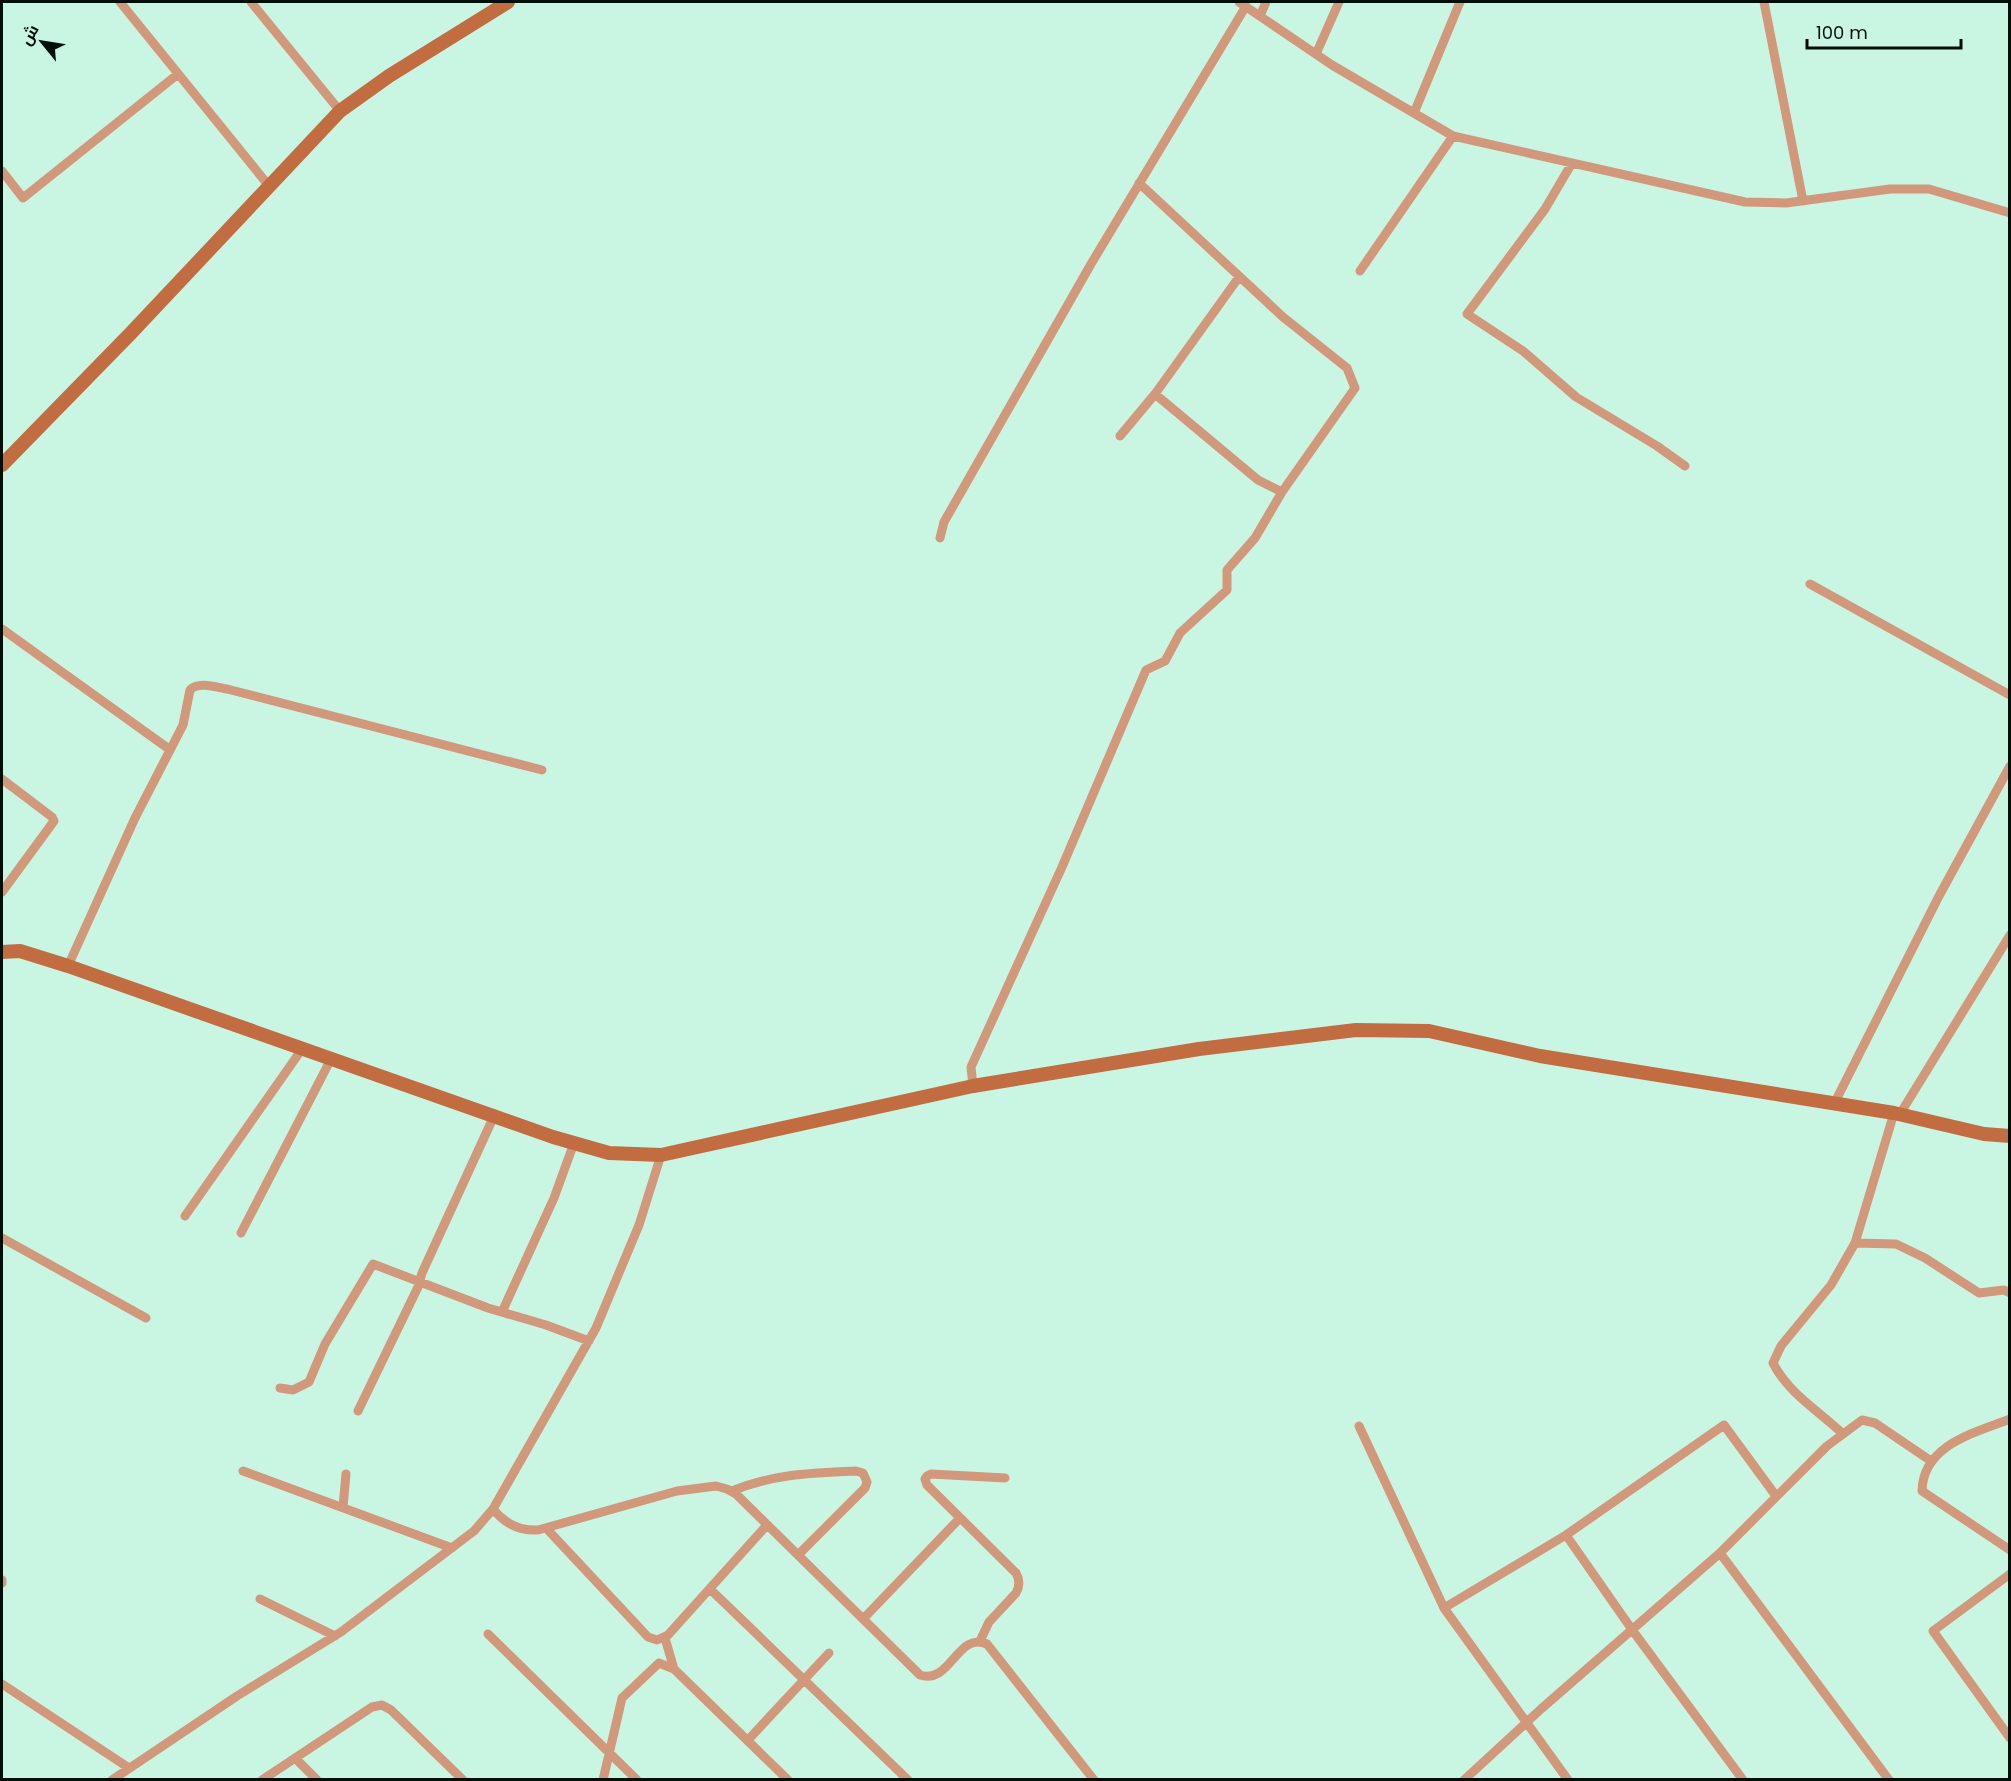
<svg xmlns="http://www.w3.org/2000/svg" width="2011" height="1781" font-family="Poppins,Cairo,sans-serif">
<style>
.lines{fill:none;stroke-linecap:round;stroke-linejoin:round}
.street{stroke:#d1987b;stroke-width:9}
.secondary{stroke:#c16d41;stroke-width:14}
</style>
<rect width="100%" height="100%" fill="#c9f6e3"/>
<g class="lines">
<!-- street -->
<path class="street" d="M 120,2 L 269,186
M 251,2 L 340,111
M 1239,2 L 1332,65 L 1453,136 L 1745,202 L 1786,203 L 1890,189 L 1929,189 L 2010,213
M 1764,2 L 1803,201
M 1260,16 L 1266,2
M 1316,54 L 1339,2
M 1414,113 L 1460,2
M 1572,163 L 1545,209 L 1467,314 L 1523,351 L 1576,397 L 1657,446 L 1685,466
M 2,171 L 23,198 L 178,74
M 1360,271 L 1453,136
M 1155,394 L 1258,480 L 1282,492
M 1120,436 L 1155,394 L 1239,277
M 940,538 L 944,522 L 1091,264 L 1246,6
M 1810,584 L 2010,695
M 2,629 L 169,749
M 2,779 L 52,817 L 54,821 L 2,892
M 68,966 L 135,818 L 183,725 L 190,690 C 198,681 216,687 227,689 L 542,770
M 973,1086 L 971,1067 L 1062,867 L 1146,670 L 1165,661 L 1180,633 L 1227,590 L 1227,570 L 1255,538 L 1282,492 L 1355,388 L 1347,368 L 1283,317 L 1139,183
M 1834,1104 L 1939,896 L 2010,766
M 1900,1114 L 2010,935
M 185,1216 L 302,1049
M 241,1233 L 331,1059
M 2,1238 L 146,1318
M 1855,1243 L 1896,1244 L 1925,1258 L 1979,1293 L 2004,1290 L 2010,1293
M 502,1312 L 554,1198 L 574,1143
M 280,1388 L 293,1390 L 309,1382 L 325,1344 L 373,1264 L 488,1308 L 546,1325 L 589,1341
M 358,1411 L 418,1287 L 422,1273 L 494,1116
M 2010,1419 C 1974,1433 1923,1445 1922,1491 L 2010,1550
M 1359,1426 L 1444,1608 L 1568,1780
M 1843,1434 C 1819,1411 1788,1393 1773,1363 L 1781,1346 L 1831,1285 L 1855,1243 L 1894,1113
M 243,1471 L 452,1548
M 732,1491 C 772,1474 813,1473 856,1471 L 863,1473 L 867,1482 L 865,1488 L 798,1555
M 343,1507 L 346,1474
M 493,1509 C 505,1524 519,1531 538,1530 L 677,1491 L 716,1486 L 727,1489 L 736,1494 L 920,1675 C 951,1685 957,1631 987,1644 L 1094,1780
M 547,1529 L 648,1637 L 657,1640 L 668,1635 L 767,1525
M 1566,1535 L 1633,1631 L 1743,1780
M 1720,1553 L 1889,1780
M 2010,1574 L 1933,1631 L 2010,1738
M 2,1580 L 2,1583
M 710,1589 L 908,1780
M 260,1599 L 335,1636
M 1444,1608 L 1566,1535 L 1724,1425 L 1776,1496
M 864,1618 L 960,1518
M 488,1634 L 637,1780
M 980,1641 L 989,1622 L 1016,1593 C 1020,1586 1020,1580 1016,1573 L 927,1485 L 925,1479 L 927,1476 L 931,1474 L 1005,1478
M 674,1669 L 788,1780
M 2,1684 L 129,1768
M 748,1740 L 829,1653
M 295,1758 L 317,1780
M 112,1780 L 237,1696 L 341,1632 L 474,1531 L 493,1509 L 596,1328 L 639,1225 L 661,1155
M 262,1780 L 372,1707 L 382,1705 L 391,1710 L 463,1780
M 603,1780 L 622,1698 L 659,1663 L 674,1669 L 665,1638
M 1464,1780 L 1541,1709 L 1720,1553 L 1827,1446 L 1862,1420 L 1875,1423 L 1931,1461"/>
<!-- secondary -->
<path class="secondary" d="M 2,465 L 131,333 L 340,111 L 389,76 L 508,2
M 2,952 L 20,951 L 68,966 L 553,1137 L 609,1153 L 661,1155 L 973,1086 L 1199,1049 L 1356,1030 L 1429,1031 L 1540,1056 L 1894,1113 L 1984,1134 L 2010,1136"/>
</g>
<!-- border -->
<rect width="2011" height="1781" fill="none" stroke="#020f09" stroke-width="6"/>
<!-- north arrow -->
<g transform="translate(42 42) rotate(300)" stroke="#c9f6e3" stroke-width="4.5" paint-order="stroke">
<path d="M0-4.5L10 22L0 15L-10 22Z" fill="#020f09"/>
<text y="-9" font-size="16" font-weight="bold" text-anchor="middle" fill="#020f09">ش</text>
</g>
<!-- scale -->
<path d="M1807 39v9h154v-9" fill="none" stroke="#020f09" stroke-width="3"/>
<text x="1816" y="39" font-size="18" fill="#020f09" stroke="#c9f6e3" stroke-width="4.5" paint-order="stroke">100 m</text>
</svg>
